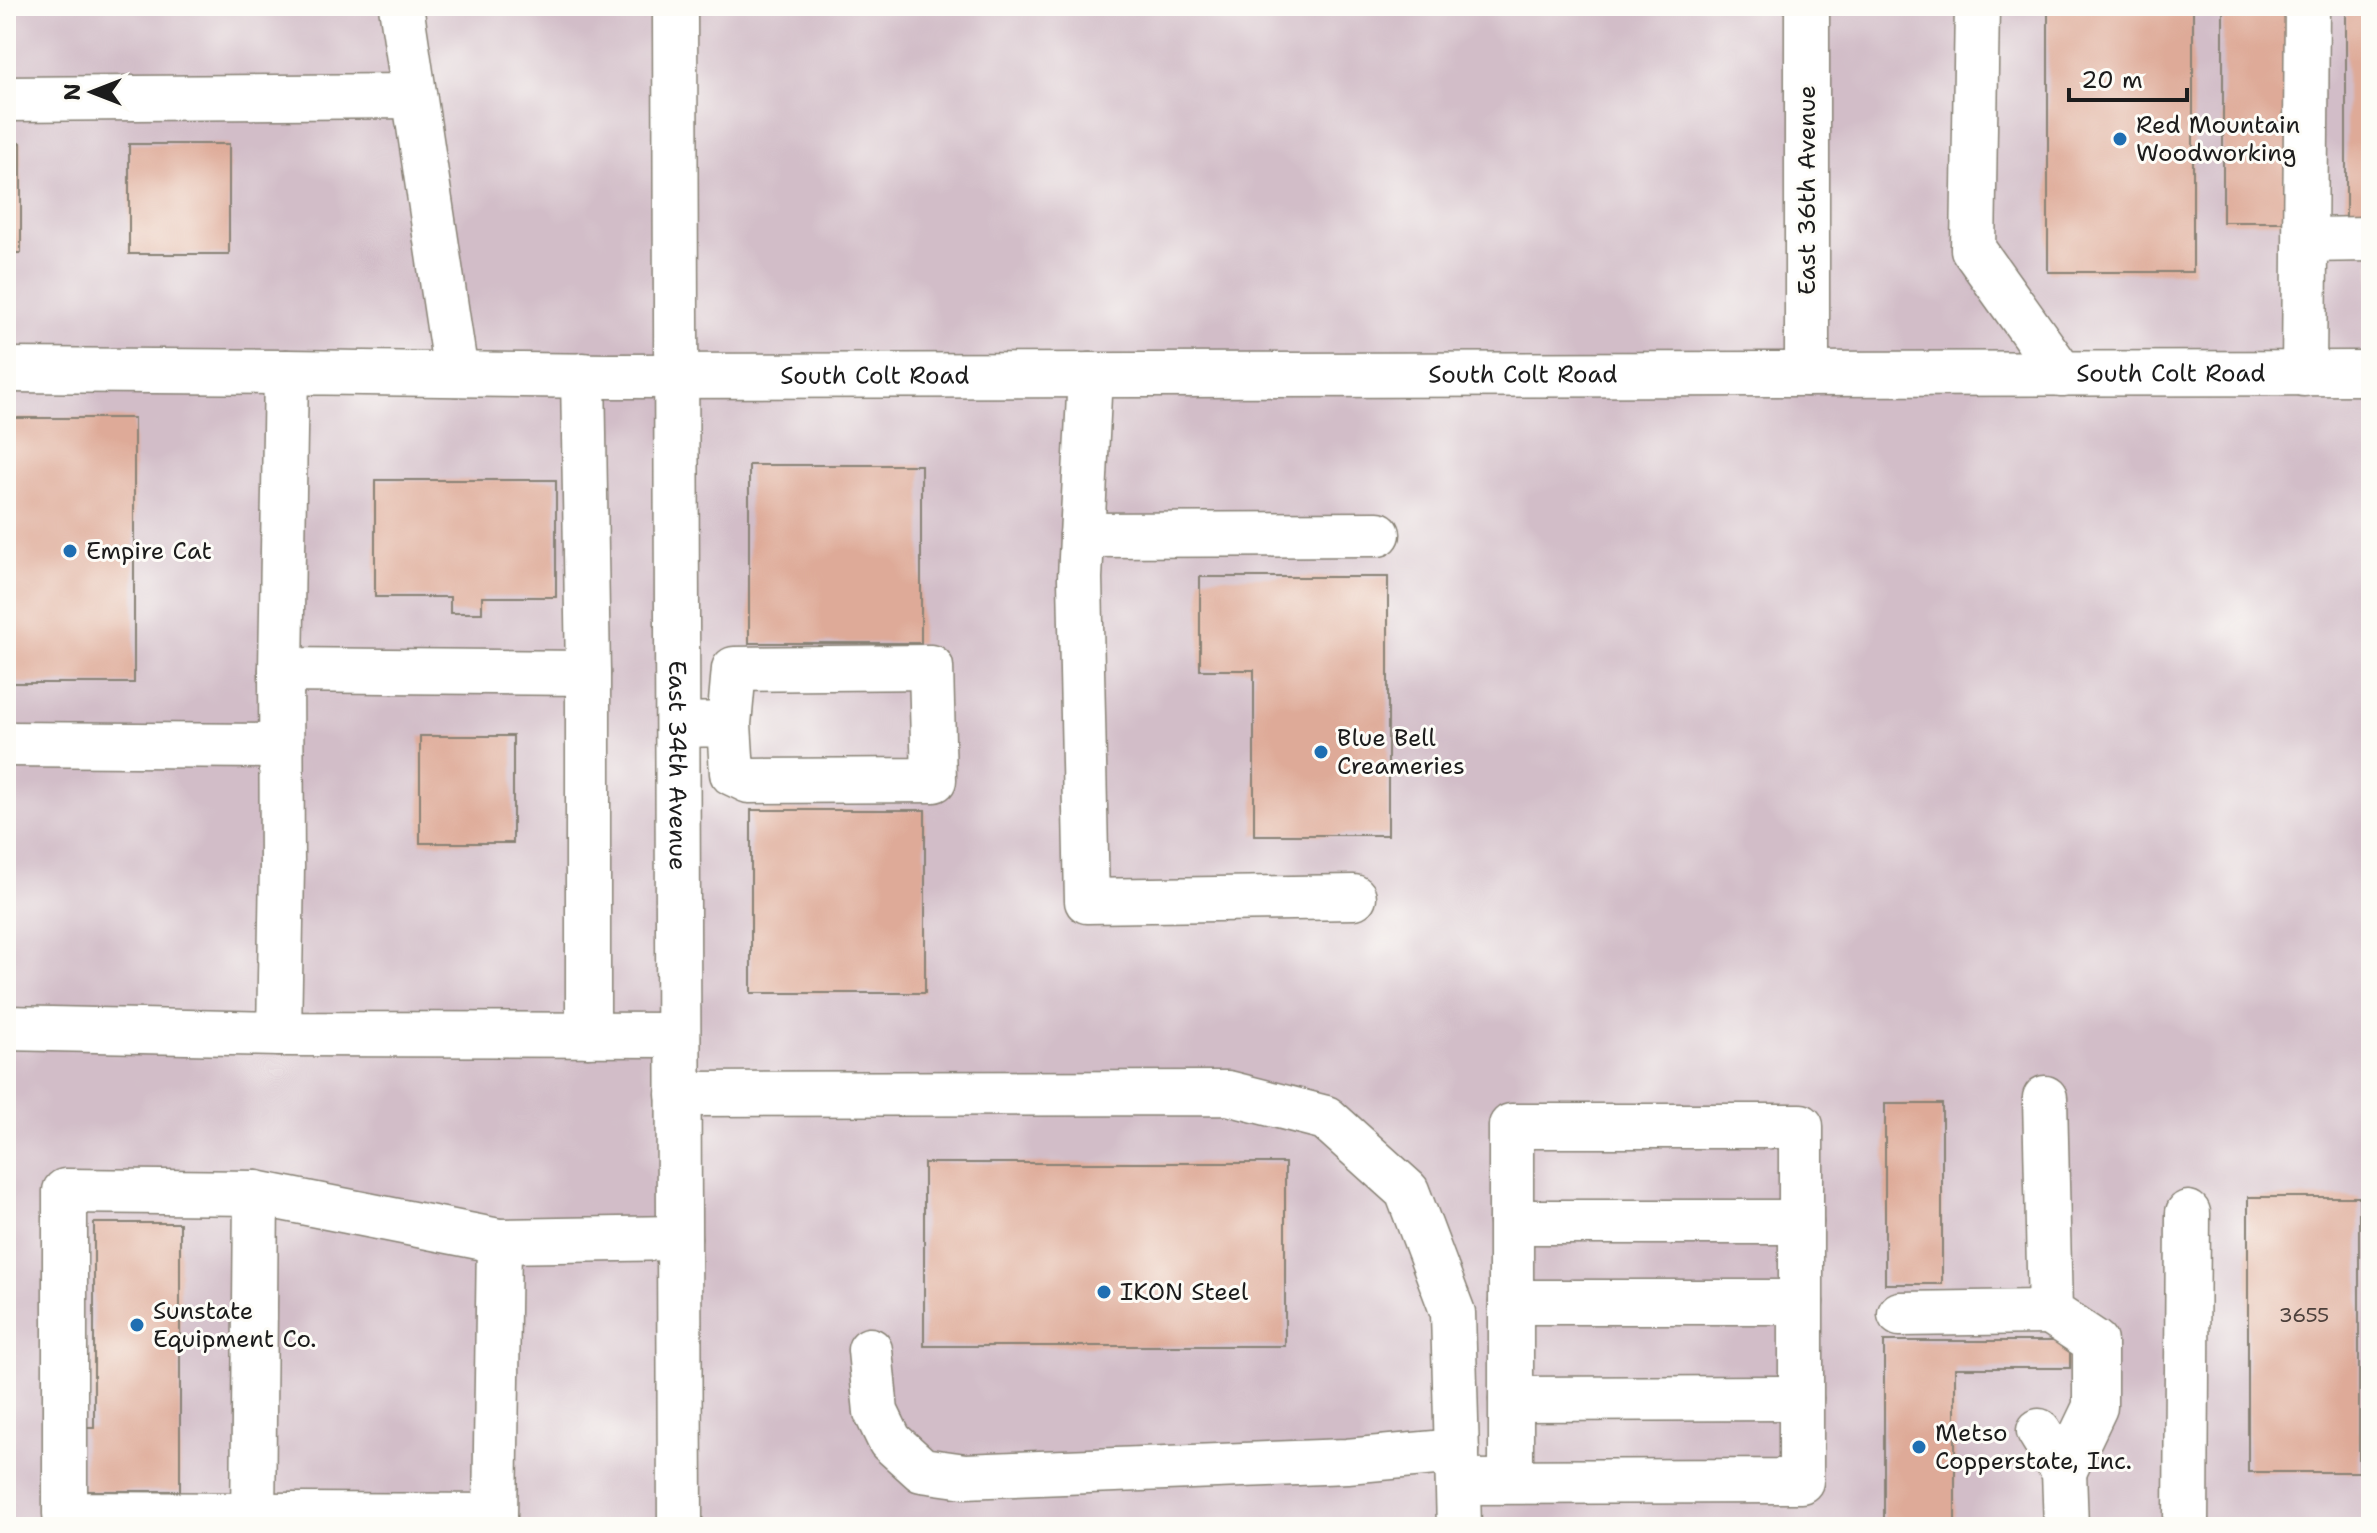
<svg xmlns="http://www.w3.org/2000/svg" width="2377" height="1533" font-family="'Shantell Sans',sans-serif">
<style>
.industrial{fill:#d2bdc8}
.building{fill:#deaa98}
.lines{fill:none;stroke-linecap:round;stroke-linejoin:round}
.minor-casing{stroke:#888275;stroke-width:47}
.minor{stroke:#fff;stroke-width:44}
.poi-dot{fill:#1f6fb2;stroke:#fdfcf7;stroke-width:3}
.labels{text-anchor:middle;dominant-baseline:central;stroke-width:6;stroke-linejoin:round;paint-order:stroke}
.number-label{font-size:20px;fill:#4c403b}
.poi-label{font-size:24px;fill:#1c1c1c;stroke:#fdfcf7;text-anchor:start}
.street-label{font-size:24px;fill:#1c1c1c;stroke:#fdfcf7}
</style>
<rect width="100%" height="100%" fill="#fdfcf7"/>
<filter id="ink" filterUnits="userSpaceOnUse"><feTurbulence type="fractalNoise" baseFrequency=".0125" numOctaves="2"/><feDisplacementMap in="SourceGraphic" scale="16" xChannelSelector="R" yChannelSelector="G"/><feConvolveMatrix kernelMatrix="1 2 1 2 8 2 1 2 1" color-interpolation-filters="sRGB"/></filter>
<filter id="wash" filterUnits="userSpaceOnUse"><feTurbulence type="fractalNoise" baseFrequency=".006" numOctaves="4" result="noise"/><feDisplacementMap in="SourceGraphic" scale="32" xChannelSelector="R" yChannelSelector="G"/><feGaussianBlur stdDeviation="1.8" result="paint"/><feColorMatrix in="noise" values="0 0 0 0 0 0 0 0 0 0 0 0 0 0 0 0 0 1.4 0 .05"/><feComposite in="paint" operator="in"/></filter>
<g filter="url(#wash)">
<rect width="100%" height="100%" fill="#f4e7ce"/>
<!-- industrial -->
<path class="industrial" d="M 6,6 L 2371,6 L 2371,1527 L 6,1527 Z"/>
<g id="blocks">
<!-- building -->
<path class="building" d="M 2048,6 L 2193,6 L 2193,272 L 2048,272 Z
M 2223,6 L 2291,6 L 2291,222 L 2223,222 Z
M 2346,6 L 2371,6 L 2371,220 L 2346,223 Z
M 6,143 L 21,143 L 21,253 L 6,253 Z
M 129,144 L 229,144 L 229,254 L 129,254 Z
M 6,418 L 134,418 L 134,683 L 6,683 Z
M 749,465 L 921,465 L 921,643 L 749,643 Z
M 375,480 L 556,480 L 556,597 L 482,597 L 482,613 L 450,613 L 450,597 L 375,597 Z
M 1200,577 L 1388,577 L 1388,835 L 1254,835 L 1254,670 L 1200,670 Z
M 420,736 L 513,736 L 513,843 L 420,843 Z
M 751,810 L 925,810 L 925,993 L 751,993 Z
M 1885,1104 L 1942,1104 L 1942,1284 L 1885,1284 Z
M 924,1163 L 1285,1163 L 1285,1346 L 924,1346 Z
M 2248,1197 L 2359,1197 L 2359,1472 L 2248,1472 Z
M 94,1223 L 180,1223 L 180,1491 L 84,1491 L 84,1428 L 94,1428 Z
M 1884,1341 L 2070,1341 L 2070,1368 L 1955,1368 L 1955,1527 L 1884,1527 Z"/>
</g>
</g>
<g filter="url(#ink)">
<use href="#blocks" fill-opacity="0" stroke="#888275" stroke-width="2"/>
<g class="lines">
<defs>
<g id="minor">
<path d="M 401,6 L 456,374"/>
<path id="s1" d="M 677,6 L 675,11 L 680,1527"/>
<path d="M 1807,6 L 1807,374"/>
<path d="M 1977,6 L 1973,249 L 2062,374"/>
<path d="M 6,99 L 414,96"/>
<path d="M 2306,240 L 2371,239"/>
<path d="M 6,370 L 286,372"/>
<path d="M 2304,374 L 2307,6"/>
<path d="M 583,375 L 588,673 L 588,1035"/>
<path d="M 1090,375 L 1080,578 L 1087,901 L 1354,897"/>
<path d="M 1082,535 L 1378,534"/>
<path d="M 281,670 L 588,673"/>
<path d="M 678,725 L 729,724 L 734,669 L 931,667 L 934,780 L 749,781 L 732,773 L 729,724"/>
<path d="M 6,744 L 280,746"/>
<path d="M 6,1028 L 279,1034"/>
<path id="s2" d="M 678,1035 L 279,1034 L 282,866 L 281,670 L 286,372 L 609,376 L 2371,373"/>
<path d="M 678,1094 L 1228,1093 L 1326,1118 L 1407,1191 L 1453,1313 L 1459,1527"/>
<path d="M 2045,1098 L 2050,1312 L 2095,1342 L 2095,1407 L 2064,1472"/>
<path d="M 256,1193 L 65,1191 L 65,1514 L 495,1516 L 499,1241"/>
<path d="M 1511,1222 L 1801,1222"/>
<path d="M 1511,1302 L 1801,1302"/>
<path d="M 1900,1314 L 2050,1312"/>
<path d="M 870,1350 L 876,1412 L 890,1441 L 922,1470 L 965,1476 L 1347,1461 L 1457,1451"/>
<path d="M 1511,1399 L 1801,1398"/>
<path d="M 2039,1431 L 2064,1472 L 2066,1527"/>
<path d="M 1458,1482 L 1801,1481 L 1801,1126 L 1511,1126 L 1511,1482"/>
<path d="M 253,1527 L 256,1193 L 499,1241 L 679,1238"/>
<path d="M 2186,1527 L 2188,1213"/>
</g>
</defs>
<!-- minor casing -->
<use href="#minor" class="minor-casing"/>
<!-- minor -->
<use href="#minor" class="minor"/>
</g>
</g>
<!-- markers -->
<g class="poi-dot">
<circle cx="2120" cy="139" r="8"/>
<circle cx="70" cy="551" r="8"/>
<circle cx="1321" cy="752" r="8"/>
<circle cx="1104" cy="1292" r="8"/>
<circle cx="137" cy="1325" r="8"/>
<circle cx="1919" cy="1447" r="8"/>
</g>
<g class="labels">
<!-- number labels -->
<g class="number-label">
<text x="2304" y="1315">3655</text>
</g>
<!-- poi labels -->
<g class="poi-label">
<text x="2136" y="125">Red Mountain<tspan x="2136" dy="28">Woodworking</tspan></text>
<text x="86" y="551">Empire Cat</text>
<text x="1337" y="738">Blue Bell<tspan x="1337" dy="28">Creameries</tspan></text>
<text x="1120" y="1292">IKON Steel</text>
<text x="153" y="1311">Sunstate<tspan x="153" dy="28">Equipment Co.</tspan></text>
<text x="1935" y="1433">Metso<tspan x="1935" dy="28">Copperstate, Inc.</tspan></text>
</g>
<!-- street labels -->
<g class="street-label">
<text transform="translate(1807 190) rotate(-90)">East 36th Avenue</text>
<text stroke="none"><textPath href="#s2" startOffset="2298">South Colt Road</textPath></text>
<text stroke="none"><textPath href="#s2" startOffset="2946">South Colt Road</textPath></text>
<text stroke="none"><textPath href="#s2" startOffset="1650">South Colt Road</textPath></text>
<text stroke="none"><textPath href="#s1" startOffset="760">East 34th Avenue</textPath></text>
</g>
</g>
<!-- margin -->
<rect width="2377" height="1533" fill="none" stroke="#fdfcf7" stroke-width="32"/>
<!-- north arrow -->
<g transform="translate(92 92) rotate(270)" stroke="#fdfcf7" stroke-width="6" paint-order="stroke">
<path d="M0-6L14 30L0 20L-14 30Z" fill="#1c1c1c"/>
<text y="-12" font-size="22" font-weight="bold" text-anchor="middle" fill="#1c1c1c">N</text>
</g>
<!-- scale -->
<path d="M2069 88v12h118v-12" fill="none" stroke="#1c1c1c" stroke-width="4"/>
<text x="2081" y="88" font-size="24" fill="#1c1c1c" stroke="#fdfcf7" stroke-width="6" paint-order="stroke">20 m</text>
</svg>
